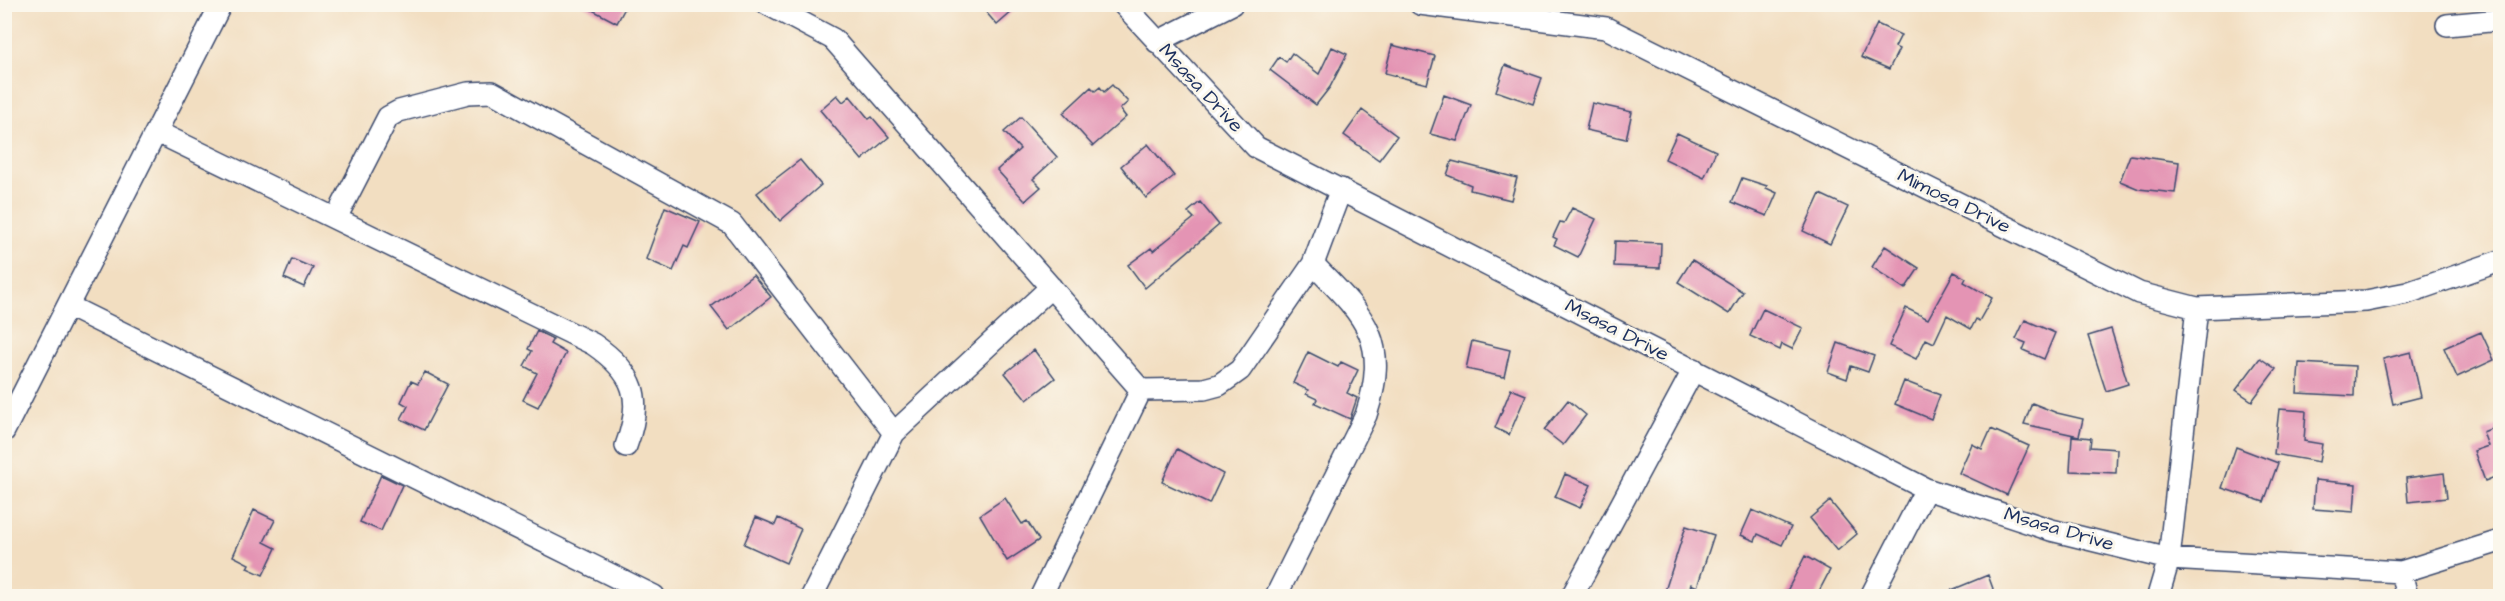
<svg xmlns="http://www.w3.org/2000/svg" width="2505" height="601" font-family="'Architects Daughter',sans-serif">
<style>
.building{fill:#e494b4}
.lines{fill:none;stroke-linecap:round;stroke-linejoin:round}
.minor-casing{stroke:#3b496d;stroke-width:24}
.minor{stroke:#fff;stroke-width:21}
.labels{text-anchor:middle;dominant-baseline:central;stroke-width:6;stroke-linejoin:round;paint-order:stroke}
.street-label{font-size:20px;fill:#1b2f5e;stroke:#fbf7ec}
</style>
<rect width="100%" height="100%" fill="#fbf7ec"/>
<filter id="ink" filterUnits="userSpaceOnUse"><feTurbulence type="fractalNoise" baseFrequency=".0167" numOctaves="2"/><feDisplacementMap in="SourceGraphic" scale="12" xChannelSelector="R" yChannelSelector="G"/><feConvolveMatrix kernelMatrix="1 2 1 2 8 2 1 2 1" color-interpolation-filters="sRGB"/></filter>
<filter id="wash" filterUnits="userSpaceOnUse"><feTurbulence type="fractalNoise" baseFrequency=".008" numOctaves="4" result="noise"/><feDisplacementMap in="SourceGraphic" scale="24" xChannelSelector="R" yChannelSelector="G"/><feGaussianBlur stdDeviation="1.35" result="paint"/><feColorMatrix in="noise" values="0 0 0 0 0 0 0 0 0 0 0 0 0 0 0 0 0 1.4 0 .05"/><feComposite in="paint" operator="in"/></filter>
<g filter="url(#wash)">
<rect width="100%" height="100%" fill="#f2dec1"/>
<g id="blocks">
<!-- building -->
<path class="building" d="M 581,4 L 627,4 L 617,23 Z
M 979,4 L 1021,4 L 997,25 Z
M 1877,24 L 1901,35 L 1895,47 L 1899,49 L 1889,69 L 1861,57 Z
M 1392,45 L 1435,56 L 1427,84 L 1385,73 Z
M 1332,47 L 1347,54 L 1330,87 L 1316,105 L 1270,70 L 1279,57 L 1286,62 L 1292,53 L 1319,74 Z
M 1505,65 L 1542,78 L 1533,104 L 1496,91 Z
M 1112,85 L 1128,102 L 1120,109 L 1126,117 L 1093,146 L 1063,113 L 1091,87 L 1095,91 L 1100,87 L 1104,92 Z
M 837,95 L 843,102 L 850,96 L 869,119 L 872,117 L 889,137 L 862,160 L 820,110 Z
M 1444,95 L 1471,105 L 1457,141 L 1430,134 Z
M 1592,103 L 1632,112 L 1626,139 L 1586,130 Z
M 1362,110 L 1397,136 L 1379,160 L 1344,135 Z
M 1021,117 L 1057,157 L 1033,179 L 1041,187 L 1025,201 L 997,170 L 1020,149 L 1004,132 Z
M 1677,133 L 1716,151 L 1704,178 L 1665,159 Z
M 1148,144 L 1174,176 L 1146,198 L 1121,166 Z
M 2130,155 L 2179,162 L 2175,193 L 2139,189 L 2120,181 Z
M 800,160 L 821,185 L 780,221 L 757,193 Z
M 1452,161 L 1517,178 L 1511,200 L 1470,190 L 1471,185 L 1447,175 Z
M 1742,178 L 1767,186 L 1766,188 L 1777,193 L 1767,216 L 1732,202 Z
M 1820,194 L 1848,207 L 1830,244 L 1803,231 Z
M 1200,202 L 1219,225 L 1145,288 L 1128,265 L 1151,248 L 1153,251 L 1194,218 L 1188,212 Z
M 665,207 L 700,222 L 688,248 L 684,246 L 673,271 L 646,259 Z
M 1572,208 L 1596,219 L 1578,257 L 1554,245 L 1557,239 L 1553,237 L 1560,222 L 1564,223 Z
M 1615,241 L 1661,243 L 1660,268 L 1614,266 Z
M 1885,246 L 1919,268 L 1905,289 L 1872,267 Z
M 292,259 L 313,268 L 304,287 L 284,278 Z
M 1692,260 L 1743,292 L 1729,314 L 1678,282 Z
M 1954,272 L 1966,278 L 1964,282 L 1992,298 L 1979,321 L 1976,319 L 1971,329 L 1947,315 L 1934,343 L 1926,339 L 1916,359 L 1889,346 L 1906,308 L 1928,319 Z
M 753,275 L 771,297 L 729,330 L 711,307 Z
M 1763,309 L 1803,328 L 1792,349 L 1782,344 L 1780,350 L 1750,336 Z
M 2025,320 L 2055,333 L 2044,359 L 2023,350 L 2026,343 L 2016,339 Z
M 2111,329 L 2128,384 L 2106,391 L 2088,336 Z
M 537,331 L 553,339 L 550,344 L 566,353 L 538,407 L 523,400 L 537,373 L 524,366 L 532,351 L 528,349 Z
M 2481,332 L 2494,360 L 2457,377 L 2444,348 Z
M 1472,341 L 1510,350 L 1504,377 L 1466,369 Z
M 1838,343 L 1874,356 L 1868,372 L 1851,366 L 1847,379 L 1828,372 Z
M 1034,350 L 1055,378 L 1027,400 L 1005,373 Z
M 1308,352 L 1338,367 L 1341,362 L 1358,370 L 1347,393 L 1357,398 L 1350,419 L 1315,403 L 1317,399 L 1306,394 L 1308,390 L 1293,383 Z
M 2411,352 L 2421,397 L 2393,404 L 2383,359 Z
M 2260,358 L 2276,369 L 2252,401 L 2236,390 Z
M 2299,363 L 2355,366 L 2354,396 L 2297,393 Z
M 425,372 L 448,384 L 424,430 L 401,419 L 408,406 L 401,402 L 411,381 L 418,384 Z
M 1904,381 L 1940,395 L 1931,419 L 1895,404 Z
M 1511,389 L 1526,395 L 1509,435 L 1495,428 Z
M 1568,400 L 1586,415 L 1563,445 L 1544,430 Z
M 2032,403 L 2057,413 L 2083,419 L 2079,436 L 2024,424 Z
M 2279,409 L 2306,411 L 2304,441 L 2322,444 L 2319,462 L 2274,454 Z
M 2500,425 L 2500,475 L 2485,481 L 2474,451 L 2488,446 L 2483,432 Z
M 1991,429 L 2029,446 L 2007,495 L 1959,473 L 1972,444 L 1982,449 Z
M 2072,436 L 2091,438 L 2090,447 L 2117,449 L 2116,473 L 2070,471 Z
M 2236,447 L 2278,463 L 2264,502 L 2222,488 Z
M 1177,449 L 1223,474 L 1209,504 L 1162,482 Z
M 2444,473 L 2447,498 L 2408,502 L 2406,478 Z
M 1565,474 L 1591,485 L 1580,508 L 1555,497 Z
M 381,475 L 402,485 L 381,531 L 360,522 Z
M 2315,480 L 2356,484 L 2354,512 L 2313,509 Z
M 1005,498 L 1022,524 L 1027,521 L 1039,540 L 1007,561 L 980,515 Z
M 1830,501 L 1857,534 L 1837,551 L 1810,518 Z
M 254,510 L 275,520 L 264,542 L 276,548 L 263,575 L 247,568 L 249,564 L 233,556 Z
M 1752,510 L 1791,527 L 1782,545 L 1758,534 L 1755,541 L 1741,535 Z
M 756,517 L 775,525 L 778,518 L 801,529 L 786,563 L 744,544 Z
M 1686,526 L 1714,535 L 1697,587 L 1691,584 L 1687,597 L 1663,597 Z
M 1805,556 L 1830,570 L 1816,597 L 1784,597 Z
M 1988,575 L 1996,597 L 1937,597 L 1937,596 Z"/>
</g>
</g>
<g filter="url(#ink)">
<use href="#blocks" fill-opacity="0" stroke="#3b496d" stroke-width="1.5"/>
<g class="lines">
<defs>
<path id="minor" d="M 767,4 L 833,39 L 1141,390 L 1204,389 L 1219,385 L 1240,370 L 1313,264 L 1341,189
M 1123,4 L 1256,147 L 1926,489 L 2051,530 L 2169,559 L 2401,572 L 2500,541
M 1420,4 L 1606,28 L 2139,293 L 2197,308 L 2366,301 L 2407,293 L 2500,261
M 2447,25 L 2500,20
M 1157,42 L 1232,4
M 157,132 L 593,344 C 635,373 644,398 626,446
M 336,218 L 388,117 L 399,111 L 468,93 L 492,92 L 732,224 L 894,433
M 68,306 L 654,596
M 4,431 L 221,4
M 2401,572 L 2407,596
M 812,596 L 894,433 L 1051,287
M 1041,596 L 1141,390
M 1276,596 L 1366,415 C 1391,339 1364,316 1313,264
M 1572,596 L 1694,369
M 1871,596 L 1926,489
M 2158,596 L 2169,559 L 2197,308"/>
</defs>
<!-- minor casing -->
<use href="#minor" class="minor-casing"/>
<!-- minor -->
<use href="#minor" class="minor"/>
</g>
</g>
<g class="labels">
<!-- street labels -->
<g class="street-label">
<text transform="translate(1201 88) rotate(47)">Msasa Drive</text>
<text transform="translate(1954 201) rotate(26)">Mimosa Drive</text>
<text transform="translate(1617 330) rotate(27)">Msasa Drive</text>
<text transform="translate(2059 529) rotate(16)">Msasa Drive</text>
</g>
</g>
<!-- margin -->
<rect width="2505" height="601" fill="none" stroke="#fbf7ec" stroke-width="24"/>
</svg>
